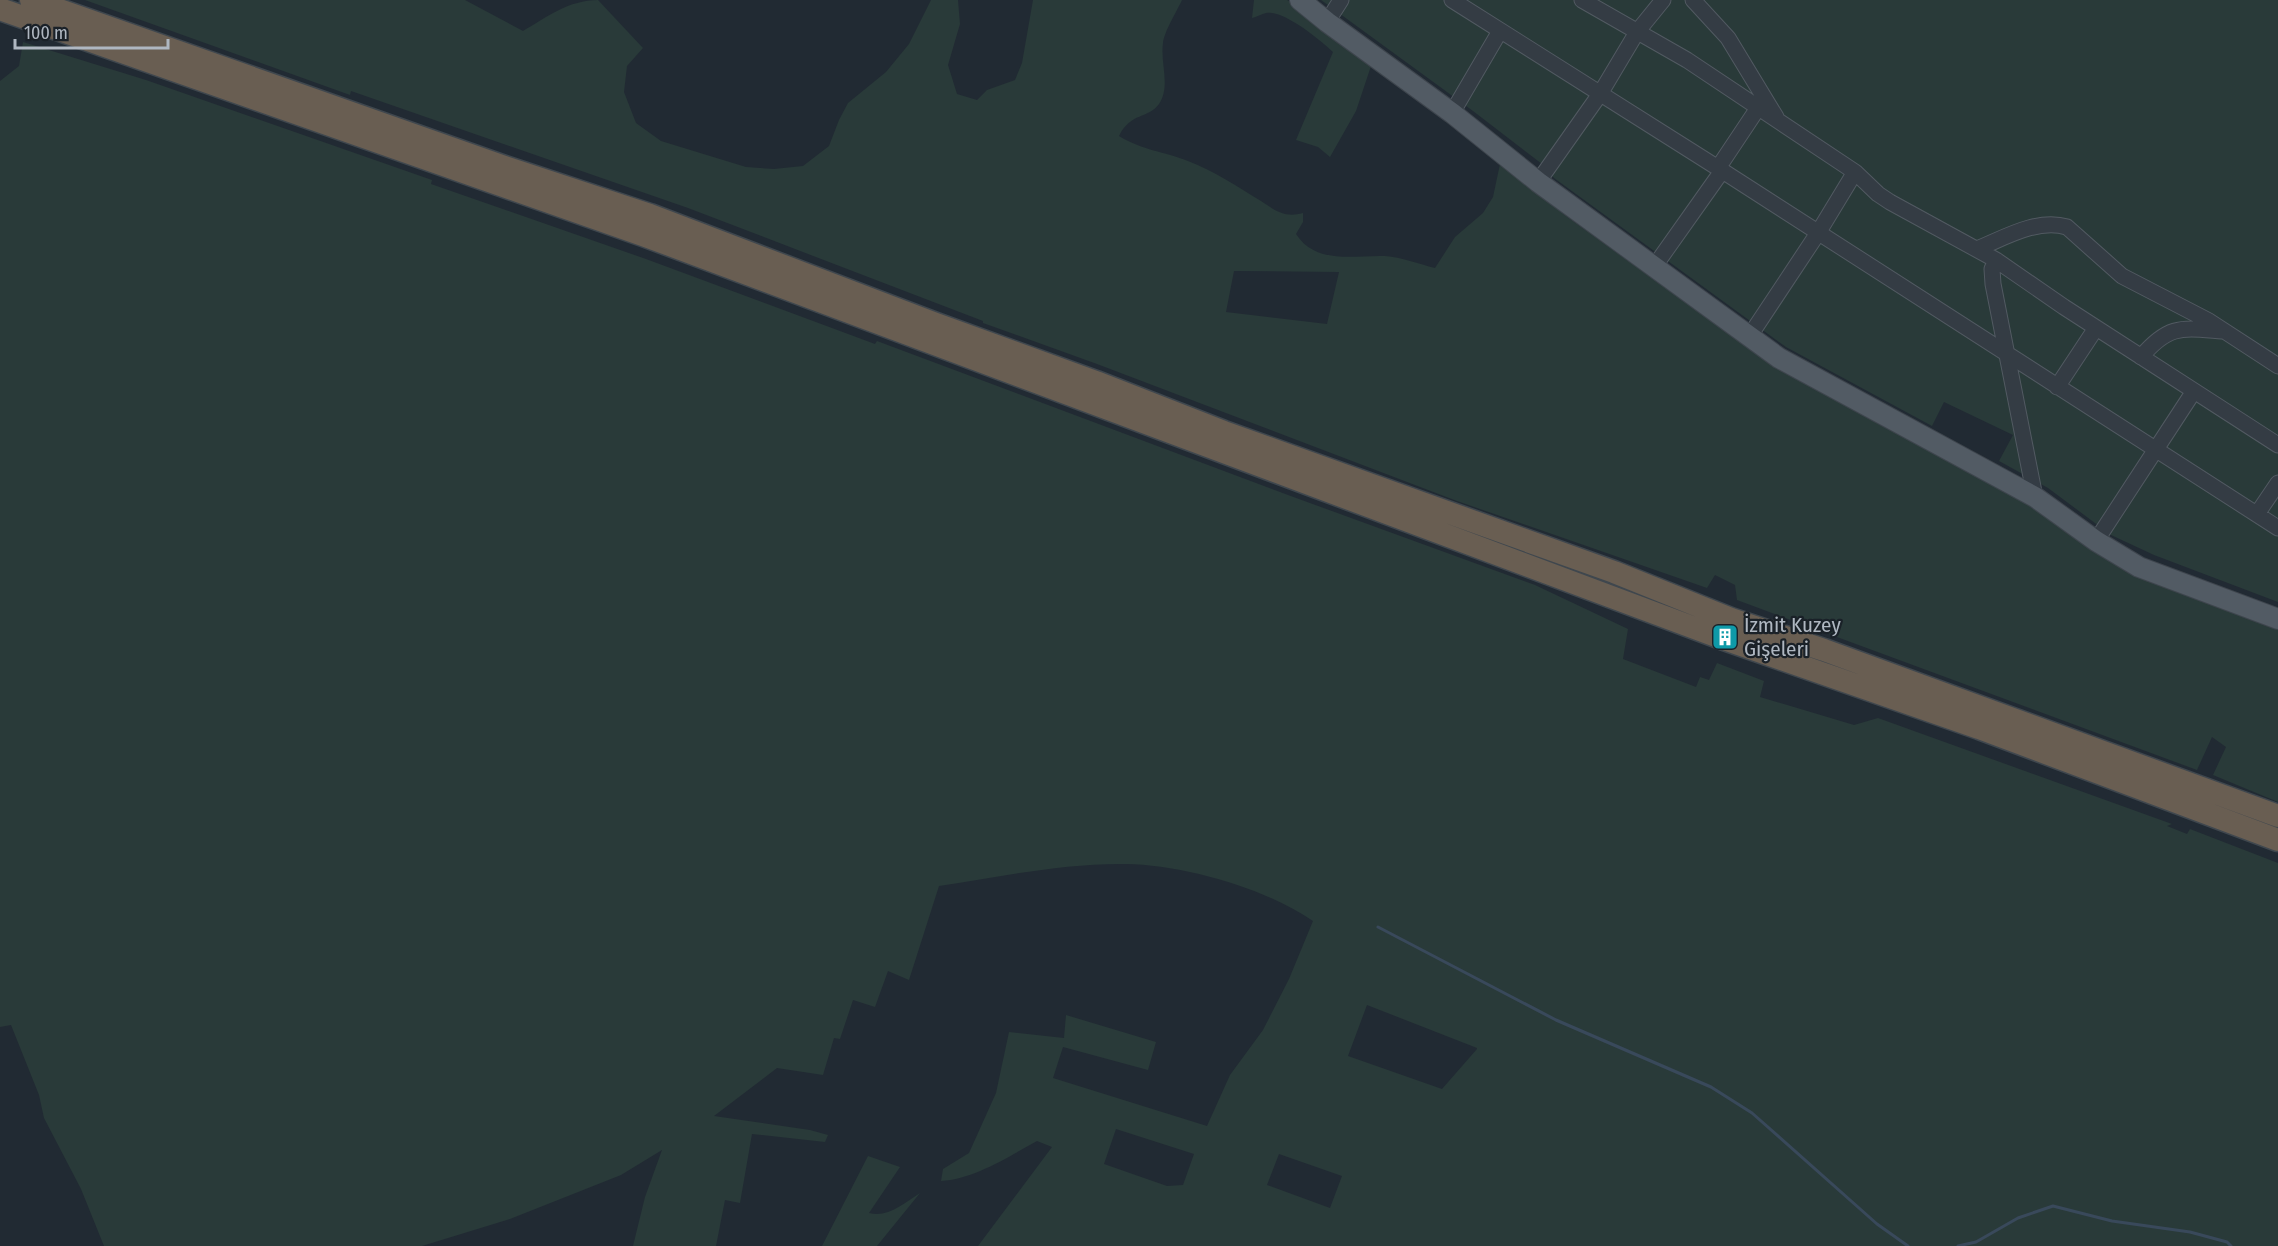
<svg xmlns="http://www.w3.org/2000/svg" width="2278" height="1246" font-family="'Fira Sans Condensed',sans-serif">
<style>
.green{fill:#293a39;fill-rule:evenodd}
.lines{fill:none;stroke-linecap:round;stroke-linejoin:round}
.stream{stroke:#39495b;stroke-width:3}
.minor-casing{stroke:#525a62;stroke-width:17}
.major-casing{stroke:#3e454d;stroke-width:22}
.highway-casing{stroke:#3f474e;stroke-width:25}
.minor{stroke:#343c44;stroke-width:15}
.major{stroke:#525b64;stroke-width:20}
.highway{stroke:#695e52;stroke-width:22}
.labels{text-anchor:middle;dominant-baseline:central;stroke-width:4.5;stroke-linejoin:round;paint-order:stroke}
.poi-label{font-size:21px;fill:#afb7c1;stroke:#1a2128;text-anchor:start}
</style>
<rect width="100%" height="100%" fill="#212a33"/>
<!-- green -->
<path class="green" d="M 85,0 L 465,0 L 523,31 C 547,17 569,0 598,0 L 643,48 L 627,66 L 624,92 L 636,123 L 661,141 L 746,167 L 774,169 L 803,166 L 829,146 L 839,120 L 848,103 L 886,72 L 909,44 L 931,0 L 958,0 L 960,24 L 948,65 L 957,94 L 977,100 L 987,90 L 1015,80 L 1022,63 L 1033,0 L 1182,0 C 1177,11 1164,32 1163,43 C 1160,63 1171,86 1159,104 C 1148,119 1131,112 1119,136 C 1144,151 1163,151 1188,161 C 1214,171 1238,187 1261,201 C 1276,211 1285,218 1303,213 L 1303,222 L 1296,234 C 1316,265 1354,255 1385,256 C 1401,257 1419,264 1435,268 L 1455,237 L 1483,213 L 1493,197 L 1500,164 L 1566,216 L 1761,357 L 1882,426 L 2254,620 L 2278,630 L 2278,802 L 2213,775 L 2226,747 L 2212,737 L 2197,770 L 1737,600 L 1735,585 L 1715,575 L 1707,588 L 1457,501 L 1097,364 L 983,323 L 983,321 L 688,208 L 351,91 L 350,95 ZM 1234,271 L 1339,272 L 1327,324 L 1226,312 Z
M 1254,0 L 1287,0 L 1291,2 L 1371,66 L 1356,111 L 1330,157 L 1318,147 L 1296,140 L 1333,52 C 1320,40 1284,10 1266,13 C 1262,14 1256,17 1252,18 Z
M 1321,0 L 2278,0 L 2278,602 L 2154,555 L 2111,535 L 2048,488 L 1999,461 L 2013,435 L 1944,402 L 1932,426 L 1786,347 L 1554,178 L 1542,164 L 1473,111 Z
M 23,42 L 146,80 L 432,180 L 431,184 L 646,259 L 875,344 L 877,341 L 1288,495 L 1535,585 L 1628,629 L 1623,659 L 1696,687 L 1700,677 L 1709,680 L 1717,663 L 1764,681 L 1760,697 L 1854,725 L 1878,718 L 2172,824 L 2167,826 L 2187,834 L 2190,829 L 2278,863 L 2278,1246 L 978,1246 L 1052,1147 L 1037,1141 C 1008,1157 974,1179 941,1181 L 943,1169 L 969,1153 L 996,1093 L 1009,1032 L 1064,1038 L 1066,1015 L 1156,1042 L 1148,1070 L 1063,1047 L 1053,1078 L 1207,1126 L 1230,1075 L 1263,1030 L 1289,979 L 1313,921 C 1265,888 1184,865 1126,864 C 1063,863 1000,877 939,886 L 909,980 L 888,971 L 875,1007 L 853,1000 L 840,1039 L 834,1038 L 823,1075 L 777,1068 L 714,1116 L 810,1130 L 828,1135 L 825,1142 L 752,1134 L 740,1203 L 725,1200 L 716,1246 L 633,1246 L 645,1197 L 662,1150 L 621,1175 L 510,1219 L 422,1246 L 104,1246 L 81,1189 L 44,1118 L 39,1095 L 11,1025 L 0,1027 L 0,81 L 19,66 ZM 1367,1005 L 1477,1048 L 1477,1049 L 1442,1089 L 1348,1056 ZM 1116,1129 L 1194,1154 L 1183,1185 L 1167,1186 L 1104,1164 ZM 1279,1154 L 1342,1176 L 1330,1208 L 1267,1185 Z
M 868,1156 L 900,1167 L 869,1213 C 888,1218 904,1203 920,1193 L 877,1246 L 822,1246 Z"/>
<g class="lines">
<!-- stream -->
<path class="stream" d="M 1378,927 L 1556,1020 L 1711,1087 L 1752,1113 L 1877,1224 L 1908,1246
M 1958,1246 L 1976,1242 L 2018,1218 L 2053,1206 L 2112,1221 L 2190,1232 L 2227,1242 L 2231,1246"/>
<defs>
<path id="minor" d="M 1452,0 L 1718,168 L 2278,528
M 1582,0 L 1687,60 L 1855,172 L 1878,194 L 1890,202 L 1996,260 L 2064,307 L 2278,445
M 1693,0 L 1728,38 L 1776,117
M 1327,22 L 1341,0
M 1452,113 L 1500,31
M 1718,168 L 1758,108
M 1538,182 L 1600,94 L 1637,32 L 1663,0
M 1977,249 C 2004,238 2037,218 2067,227 L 2122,276 L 2209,321 L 2278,366
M 1996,260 L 1992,269 L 1993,284 L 2035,497
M 1654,267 L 1722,171
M 1749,337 L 1818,233 L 1855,172
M 2141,357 C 2169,324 2182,328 2222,331
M 2057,387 L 2096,328
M 2257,514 L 2278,483
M 2096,541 L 2194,391"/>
<path id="major" d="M 1300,0 L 1327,22 L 1452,113 L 1538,182 L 1779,358 L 2035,497 L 2096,541 L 2139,567 L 2278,619"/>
<path id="highway" d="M 31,0 L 505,167 L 650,215 L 936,324 L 1096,382 L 1224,432 L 1614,572 L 1731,619 L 1824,650 L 2278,816
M 0,9 L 643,235 L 1724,639 L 1979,728 L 2278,840"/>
</defs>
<!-- minor casing -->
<use href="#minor" class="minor-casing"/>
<!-- major casing -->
<use href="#major" class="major-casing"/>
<!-- highway casing -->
<use href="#highway" class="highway-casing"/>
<!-- minor -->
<use href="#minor" class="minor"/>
<!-- major -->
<use href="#major" class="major"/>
<!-- highway -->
<use href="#highway" class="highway"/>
</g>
<!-- icons -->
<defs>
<symbol id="building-square" viewBox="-11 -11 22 22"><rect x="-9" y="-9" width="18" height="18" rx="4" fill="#0f9aa8" stroke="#1a2128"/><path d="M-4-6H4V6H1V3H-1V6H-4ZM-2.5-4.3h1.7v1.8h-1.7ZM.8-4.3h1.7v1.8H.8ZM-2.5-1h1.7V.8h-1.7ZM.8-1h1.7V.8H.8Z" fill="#fff"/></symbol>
</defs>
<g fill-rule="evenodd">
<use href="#building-square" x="1710" y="622" width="30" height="30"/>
</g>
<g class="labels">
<!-- poi labels -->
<g class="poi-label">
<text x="1744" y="625">İzmit Kuzey<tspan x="1744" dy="24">Gişeleri</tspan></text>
</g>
</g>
<!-- scale -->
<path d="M15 39v9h153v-9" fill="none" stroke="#afb7c1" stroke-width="3"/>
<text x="24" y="39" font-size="18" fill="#afb7c1" stroke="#1a2128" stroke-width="4.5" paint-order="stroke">100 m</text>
</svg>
